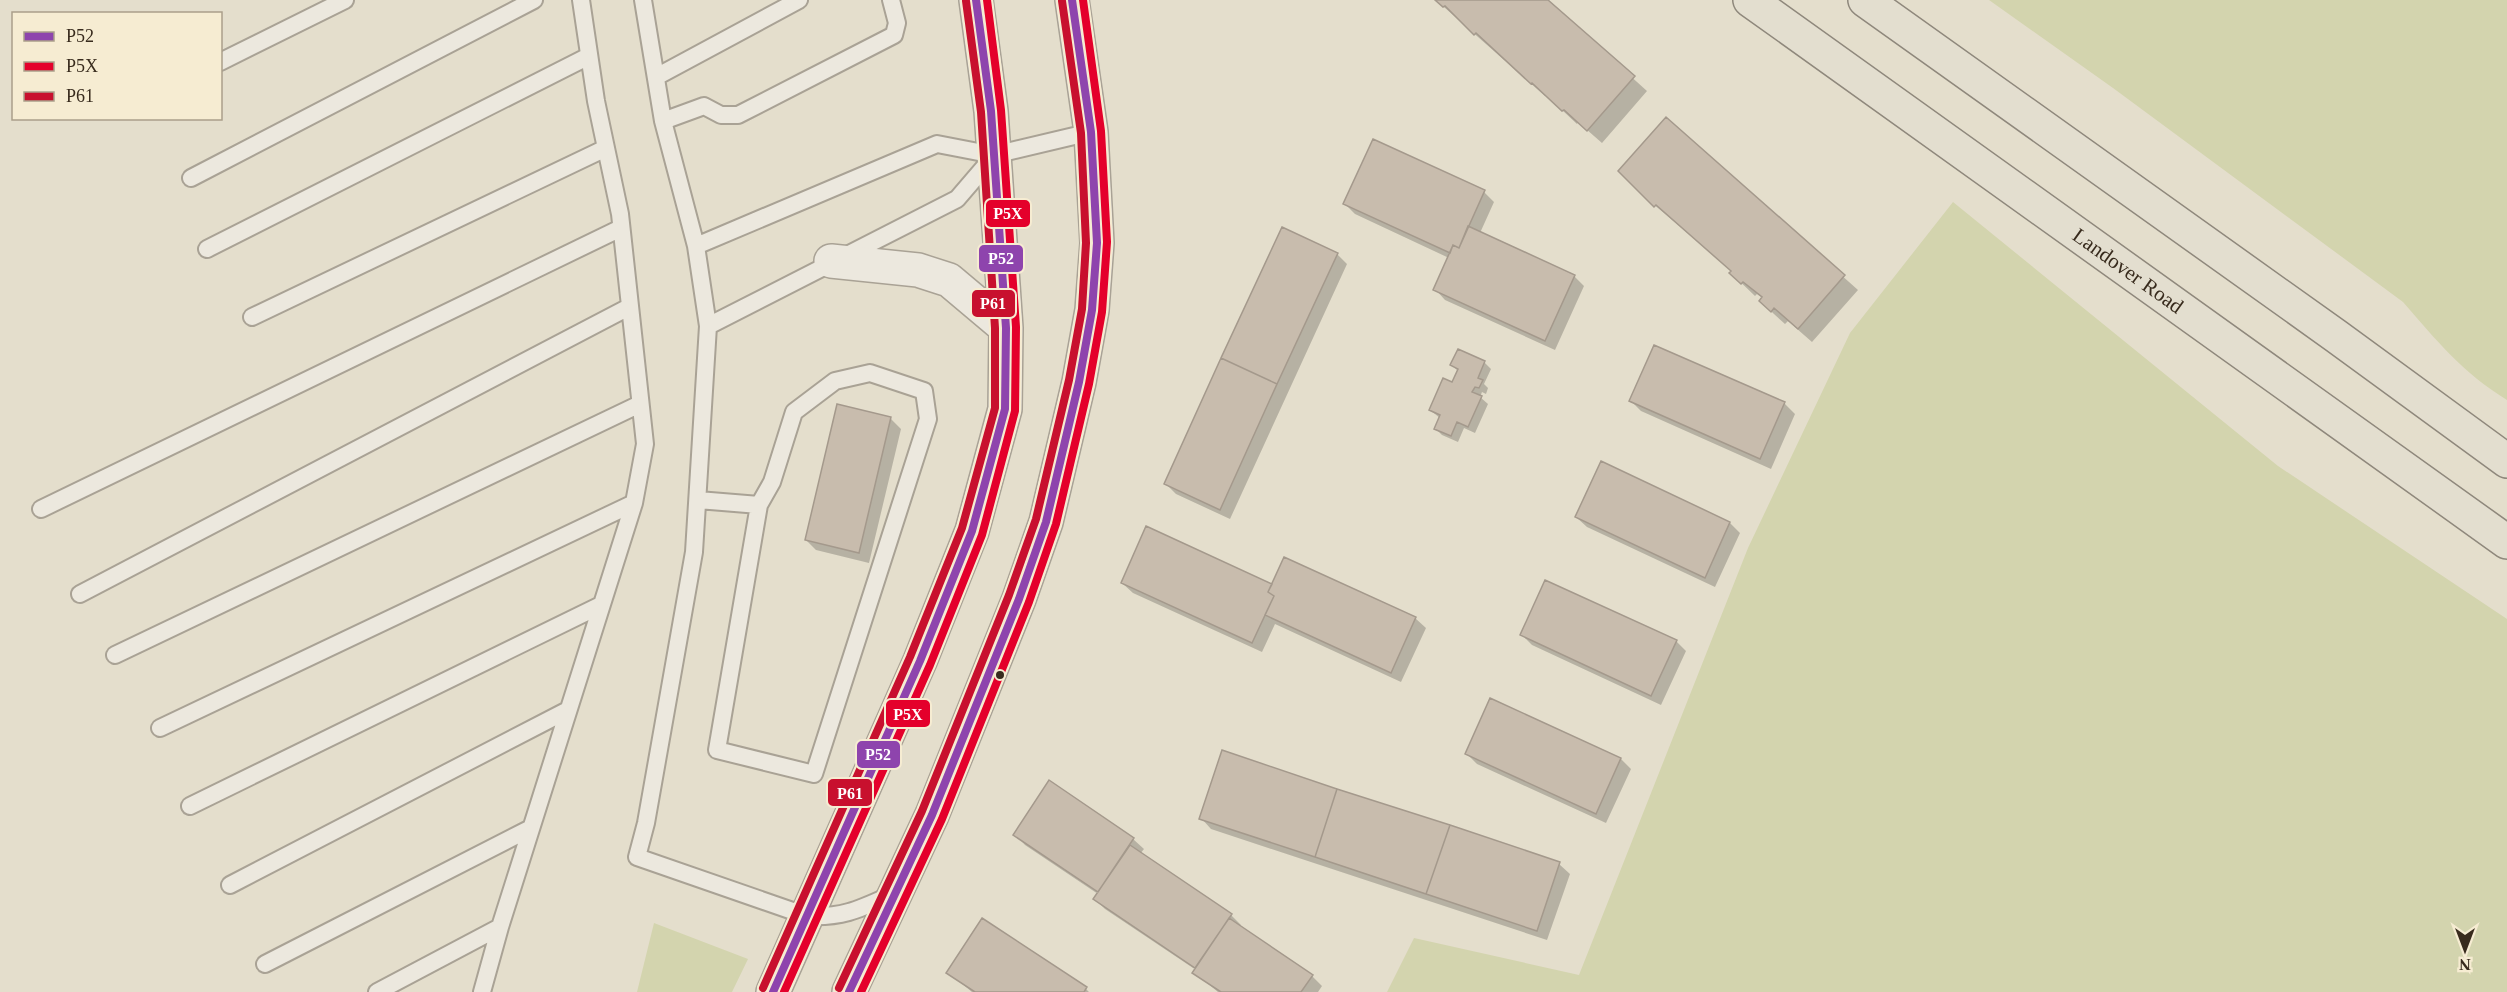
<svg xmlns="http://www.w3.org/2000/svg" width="2507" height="992" font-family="Georgia,serif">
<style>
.green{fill:#d3d4ae}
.shadow{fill:#0003}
.building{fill:#c8bcad;stroke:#a4998c;stroke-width:1.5}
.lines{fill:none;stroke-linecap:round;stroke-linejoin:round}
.service-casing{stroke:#a9a295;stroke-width:20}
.tertiary-casing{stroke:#a9a295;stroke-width:36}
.primary-casing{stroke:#8f887c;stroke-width:36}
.service{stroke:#ece8de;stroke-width:16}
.tertiary{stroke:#ece8de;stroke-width:33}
.primary{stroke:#e3decf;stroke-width:33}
.bus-1-casing{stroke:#f6ecd2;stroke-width:12}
.bus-2-casing{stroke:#f6ecd2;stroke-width:12}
.bus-3-casing{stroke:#f6ecd2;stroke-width:12}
.bus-1{stroke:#8e44ad;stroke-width:8}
.bus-2{stroke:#e4002b;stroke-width:8}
.bus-3{stroke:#c8102e;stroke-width:8}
.bus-dot{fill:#382b1d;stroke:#f6ecd2;stroke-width:2}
.labels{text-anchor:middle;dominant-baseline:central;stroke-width:4.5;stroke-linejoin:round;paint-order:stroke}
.street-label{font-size:21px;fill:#382b1d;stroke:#f6ecd2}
.line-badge{stroke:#f6ecd2;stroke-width:2}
.badge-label{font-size:16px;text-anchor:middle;font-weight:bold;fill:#fff}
</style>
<rect width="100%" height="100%" fill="#e4decc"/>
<!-- green -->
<path class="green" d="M 1989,0 L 2507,0 L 2507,400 C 2463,373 2436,340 2403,302 L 2113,88 Z
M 1953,202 L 2278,466 L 2507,619 L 2507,992 L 1387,992 L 1414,938 L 1579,975 L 1748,548 L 1850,333 Z
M 654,923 L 748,959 L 732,992 L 637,992 Z"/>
<!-- shadow -->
<path class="shadow" d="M 1436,0 L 1546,0 L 1647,91 L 1602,143 L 1578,122 L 1577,124 L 1546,95 L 1545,96 Z
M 1666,119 L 1858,290 L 1812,342 L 1788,321 L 1785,324 L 1774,314 L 1761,301 L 1763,298 L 1757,294 L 1755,296 L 1731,273 L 1732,271 L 1644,196 Z
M 1484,192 L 1494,202 L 1480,233 L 1574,276 L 1584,286 L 1555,350 L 1445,300 L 1435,289 L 1449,258 L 1355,214 L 1345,204 Z
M 1337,254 L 1347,264 L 1230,519 L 1176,494 L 1165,483 Z
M 1655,347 L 1785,404 L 1795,414 L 1771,469 L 1641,411 L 1631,401 Z
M 1484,362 L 1491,369 L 1484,384 L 1488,388 L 1486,394 L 1482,392 L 1480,397 L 1488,404 L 1475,433 L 1464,428 L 1458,442 L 1442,435 L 1435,428 L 1440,418 L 1430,410 L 1453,384 L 1458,371 L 1452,365 Z
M 838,406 L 891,419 L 901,429 L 869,563 L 816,550 L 806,540 Z
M 1576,517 L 1730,523 L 1740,533 L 1715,587 L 1587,527 Z
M 1285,559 L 1415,618 L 1426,628 L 1401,682 L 1275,624 L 1262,652 L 1133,593 L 1122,583 L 1273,586 Z
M 1522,635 L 1676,641 L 1686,651 L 1661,705 L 1532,645 Z
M 1491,700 L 1621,759 L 1631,769 L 1606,823 L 1477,764 L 1467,754 Z
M 1049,783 L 1133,839 L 1144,849 L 1140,854 L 1231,915 L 1241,925 L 1239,927 L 1312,976 L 1322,986 L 1318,992 L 1218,992 L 1194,972 L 1196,970 L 1105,909 L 1095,899 L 1098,894 L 1025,845 L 1015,834 Z
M 1201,818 L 1559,864 L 1570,874 L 1547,940 L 1211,829 Z
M 948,972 L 1086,989 L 1089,992 L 972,992 Z"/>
<!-- building -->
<path class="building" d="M 1435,0 L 1548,0 L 1635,76 L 1587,131 L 1564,110 L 1562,111 L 1532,83 L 1531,84 L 1476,33 L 1474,35 L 1445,6 L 1443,7 Z
M 1666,117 L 1845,275 L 1798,329 L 1774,308 L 1771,312 L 1759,301 L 1762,297 L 1743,282 L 1741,284 L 1729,273 L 1731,271 L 1656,205 L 1654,207 L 1618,171 Z
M 1373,139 L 1485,190 L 1459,248 L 1453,245 L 1450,253 L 1343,204 Z
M 1468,226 L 1575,275 L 1545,341 L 1433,290 L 1453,245 L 1459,248 Z
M 1282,227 L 1338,253 L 1277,384 L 1221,358 Z
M 1654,345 L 1785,402 L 1760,459 L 1629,401 Z
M 1458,349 L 1485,361 L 1478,378 L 1483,380 L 1479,388 L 1475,387 L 1472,392 L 1482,396 L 1468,427 L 1457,422 L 1451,436 L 1434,429 L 1440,415 L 1429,410 L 1443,378 L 1452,382 L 1458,369 L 1450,365 Z
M 1221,358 L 1277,384 L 1220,510 L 1164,484 Z
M 837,404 L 891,417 L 859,553 L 805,540 Z
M 1601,461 L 1730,522 L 1705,578 L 1575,517 Z
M 1146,526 L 1272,584 L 1268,592 L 1274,596 L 1252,643 L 1121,583 Z
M 1284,557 L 1416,617 L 1391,673 L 1265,615 L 1274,596 L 1268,592 Z
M 1545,580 L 1677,640 L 1651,696 L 1520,635 Z
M 1490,698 L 1621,758 L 1596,814 L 1465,754 Z
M 1222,750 L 1337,789 L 1315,857 L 1199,819 Z
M 1049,780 L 1134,838 L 1098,892 L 1013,835 Z
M 1337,789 L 1450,825 L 1426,894 L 1315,857 Z
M 1450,825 L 1560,862 L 1537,931 L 1426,894 Z
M 1130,845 L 1232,914 L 1195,968 L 1093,899 Z
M 982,918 L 1087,987 L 1084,992 L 975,992 L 946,973 Z
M 1229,918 L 1313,975 L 1301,992 L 1221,992 L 1192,973 Z"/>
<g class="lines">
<defs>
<path id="service" d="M 643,0 L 663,121 L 696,246 L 708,326 L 694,552 L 646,823 L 637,857 L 807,916 C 843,918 860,909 893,894
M 220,62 L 345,0
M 656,77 L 799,0
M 663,121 L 704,106 L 721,115 L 738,115 L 894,35 L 897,23 L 891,0
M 191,178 L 534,0
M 696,246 L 937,144 L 994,155 L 1091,132
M 207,249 L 589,56
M 252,317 L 606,148
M 708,326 L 957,199 L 993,157
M 698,500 L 759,505 L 772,482 L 794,412 L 835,381 L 870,373 L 924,391 L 928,419 L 814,774 L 717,750 L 759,505
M 41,509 L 621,228
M 80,594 L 629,307
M 115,655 L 640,404
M 160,728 L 634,503
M 190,806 L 601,605
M 230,885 L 568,710
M 265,964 L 531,828
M 377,992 L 500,927 L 634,503 L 645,444 L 620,214 L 596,101 L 581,0
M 482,992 L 500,927"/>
<path id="tertiary" d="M 831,261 L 918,270 L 949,280 L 1006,328
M 773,992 L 920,661 L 972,531 L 1005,409 L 1006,328 L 991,111 L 976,0
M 849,992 L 932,815 L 1019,599 L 1046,522 L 1079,382 L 1092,310 L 1097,243 L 1091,132 L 1072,0"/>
<g id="primary">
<path id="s1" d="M 1750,0 L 2507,542"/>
<path d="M 1865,0 L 2336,336 L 2507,461"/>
</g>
</defs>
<!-- service casing -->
<use href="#service" class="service-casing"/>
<!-- tertiary casing -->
<use href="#tertiary" class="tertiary-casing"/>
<!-- primary casing -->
<use href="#primary" class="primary-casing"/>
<!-- service -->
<use href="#service" class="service"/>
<!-- tertiary -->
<use href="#tertiary" class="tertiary"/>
<!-- primary -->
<use href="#primary" class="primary"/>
<defs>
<path id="bus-1" d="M 773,992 L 920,661 L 972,531 L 1005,409 L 1006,328 L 991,111 L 976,0
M 849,992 L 932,815 L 1019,599 L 1046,522 L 1079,382 L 1092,310 L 1097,243 L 1091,132 L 1072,0"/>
<path id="bus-2" d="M 784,992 L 930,665 L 982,535 L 1015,411 L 1016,327 L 1001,110 L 987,0
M 861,992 L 942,819 L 1029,602 L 1056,524 L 1089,384 L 1102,312 L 1107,242 L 1101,131 L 1083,0"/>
<path id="bus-3" d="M 763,988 L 910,657 L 962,528 L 995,408 L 995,328 L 981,112 L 966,1
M 839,988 L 922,811 L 1009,595 L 1036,519 L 1069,380 L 1082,309 L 1086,243 L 1081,133 L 1062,1"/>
</defs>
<!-- bus-1 casing -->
<use href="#bus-1" class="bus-1-casing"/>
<!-- bus-2 casing -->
<use href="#bus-2" class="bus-2-casing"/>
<!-- bus-3 casing -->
<use href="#bus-3" class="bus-3-casing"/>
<!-- bus-1 -->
<use href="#bus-1" class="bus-1"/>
<!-- bus-2 -->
<use href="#bus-2" class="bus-2"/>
<!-- bus-3 -->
<use href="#bus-3" class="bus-3"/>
</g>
<!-- markers -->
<circle class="bus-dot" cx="1000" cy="675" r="5"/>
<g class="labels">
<!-- street labels -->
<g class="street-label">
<text stroke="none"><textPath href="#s1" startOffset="465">Landover Road</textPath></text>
</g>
</g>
<g class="line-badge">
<rect x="985" y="199" width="46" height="29" rx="6" fill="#e4002b"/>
<rect x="978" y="244" width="46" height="29" rx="6" fill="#8e44ad"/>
<rect x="971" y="289" width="45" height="29" rx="6" fill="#c8102e"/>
<rect x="885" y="699" width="46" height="29" rx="6" fill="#e4002b"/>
<rect x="856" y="740" width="45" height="29" rx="6" fill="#8e44ad"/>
<rect x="827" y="778" width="46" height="29" rx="6" fill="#c8102e"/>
</g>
<g class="badge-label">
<text x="1008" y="219">P5X</text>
<text x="1001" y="264">P52</text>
<text x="993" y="309">P61</text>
<text x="908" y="720">P5X</text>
<text x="878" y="760">P52</text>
<text x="850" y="799">P61</text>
</g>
<!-- legend -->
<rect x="12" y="12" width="210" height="108" fill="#f6ecd2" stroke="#aa9f8a" stroke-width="1.5"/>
<rect x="24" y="32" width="30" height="9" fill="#8e44ad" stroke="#aa9f8a" stroke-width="1.5"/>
<text x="66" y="42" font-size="18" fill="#382b1d">P52</text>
<rect x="24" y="62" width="30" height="9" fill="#e4002b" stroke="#aa9f8a" stroke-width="1.5"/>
<text x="66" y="72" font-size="18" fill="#382b1d">P5X</text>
<rect x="24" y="92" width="30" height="9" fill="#c8102e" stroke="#aa9f8a" stroke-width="1.5"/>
<text x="66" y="102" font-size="18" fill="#382b1d">P61</text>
<!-- north arrow -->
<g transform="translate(2465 950) rotate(180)" stroke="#f6ecd2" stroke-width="4.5" paint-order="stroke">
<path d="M0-4.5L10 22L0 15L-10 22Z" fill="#382b1d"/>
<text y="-9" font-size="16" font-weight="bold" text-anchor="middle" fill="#382b1d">N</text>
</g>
</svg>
